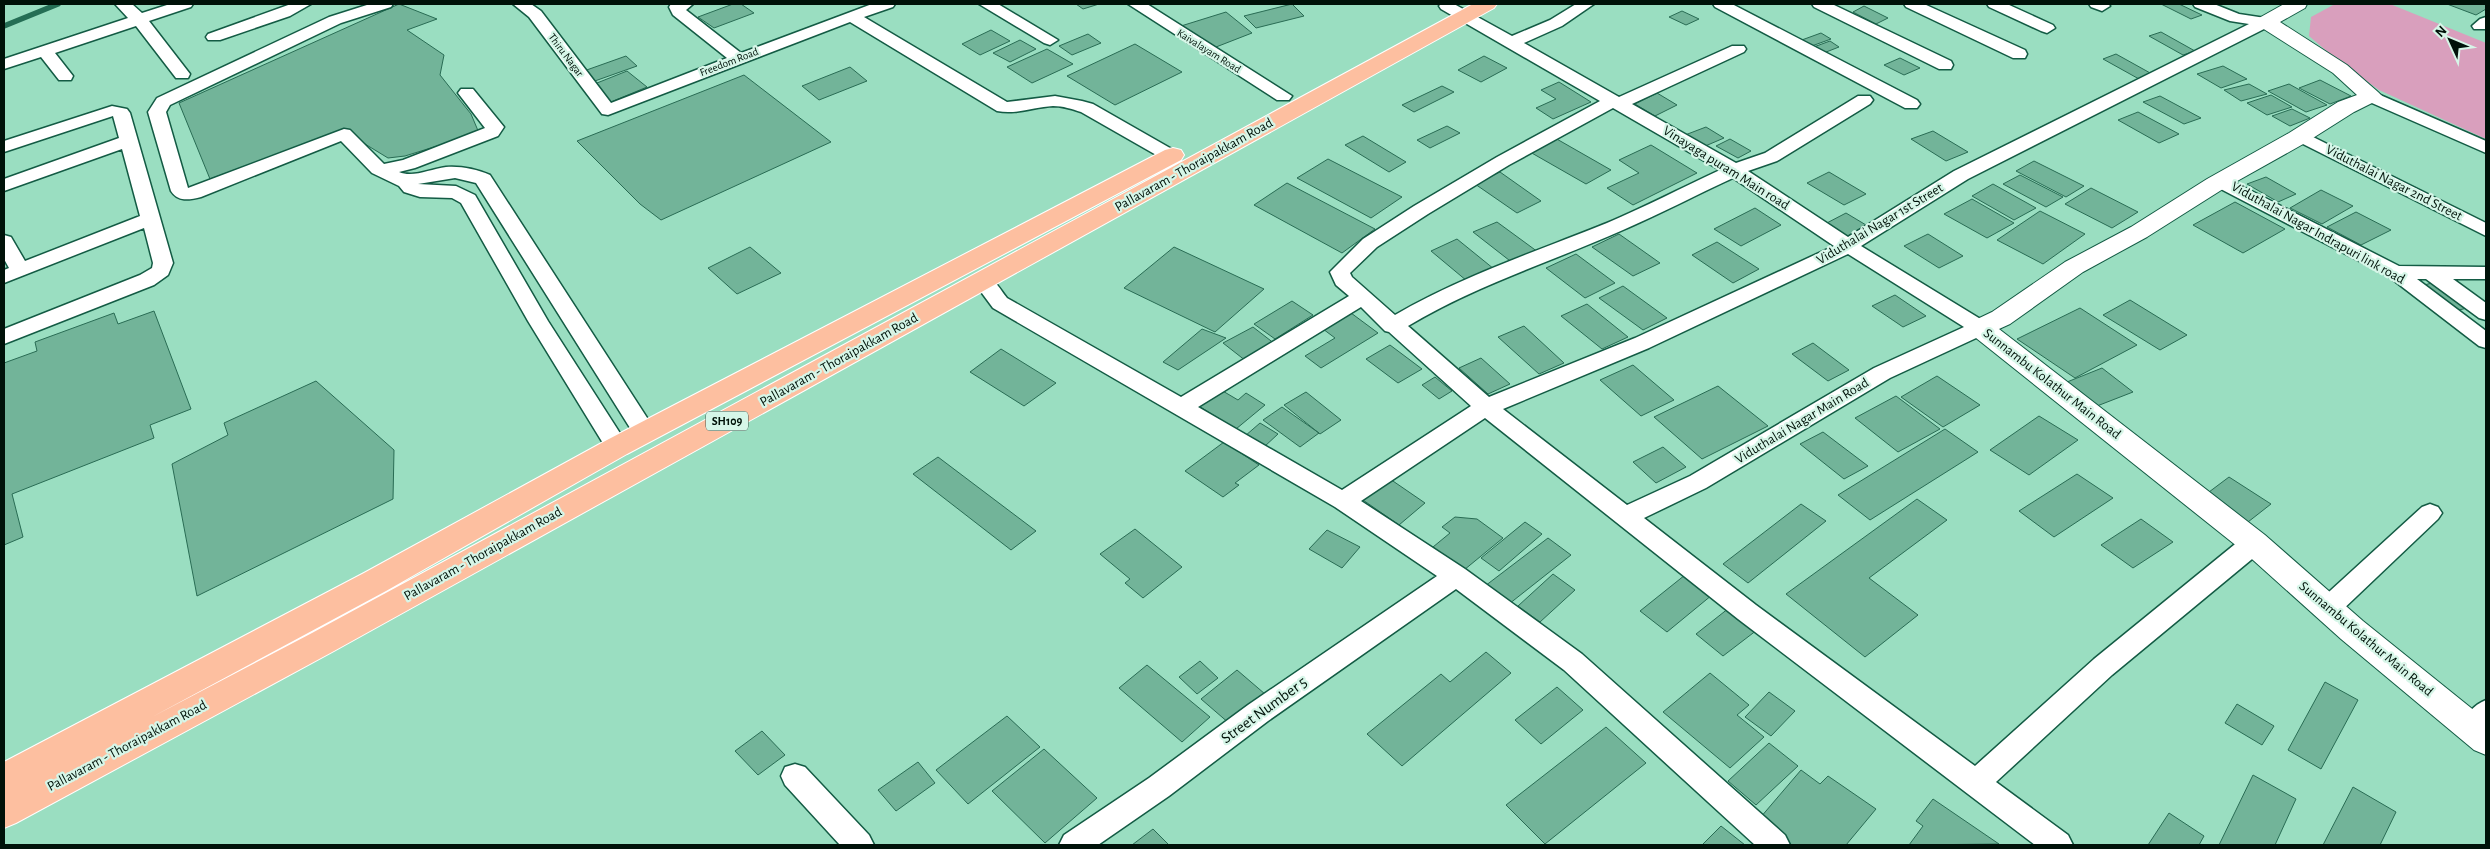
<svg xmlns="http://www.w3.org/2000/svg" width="2490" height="849" font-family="'Alegreya Sans',sans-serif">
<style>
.green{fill:#d99fbd}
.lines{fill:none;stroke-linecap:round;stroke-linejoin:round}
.stream{stroke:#256e55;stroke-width:5.5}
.building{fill:#72b499;stroke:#296c54}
.minor-casing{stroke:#135b44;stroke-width:3}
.tertiary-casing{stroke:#135b44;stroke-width:2}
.primary-casing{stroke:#fff;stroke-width:2}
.minor{fill:#fff;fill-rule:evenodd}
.tertiary{fill:#fff;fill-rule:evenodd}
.primary{fill:#fdbfa0;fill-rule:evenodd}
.labels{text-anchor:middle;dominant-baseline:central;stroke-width:4.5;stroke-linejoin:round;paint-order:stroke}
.far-street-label{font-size:11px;fill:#001209;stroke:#d6f6e8}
.shield{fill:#d6f6e8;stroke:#40564c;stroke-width:1}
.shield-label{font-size:12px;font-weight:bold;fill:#001209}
.street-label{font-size:14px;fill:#001209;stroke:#d6f6e8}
.near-street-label{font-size:16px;fill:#001209;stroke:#d6f6e8}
</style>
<rect width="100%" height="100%" fill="#9adec1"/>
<!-- green -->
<path class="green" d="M 2335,4 L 2390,4 L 2486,43 L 2486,139 L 2379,90 L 2336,59 L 2309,36 L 2311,17 Z"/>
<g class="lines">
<!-- stream -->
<path class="stream" d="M 4,26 L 58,4"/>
</g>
<!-- building -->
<path class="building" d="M 399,4 L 437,19 L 407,30 L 444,55 L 440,75 L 471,114 L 479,133 L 405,156 L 388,158 L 342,130 L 210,179 L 179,103 Z
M 733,4 L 741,4 L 754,13 L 714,28 L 698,17 Z
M 1076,4 L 1099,4 L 1083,9 Z
M 1292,4 L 1304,16 L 1256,28 L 1244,16 Z
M 2161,4 L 2179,4 L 2202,15 L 2191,19 Z
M 2447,4 L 2483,4 L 2486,5 L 2486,9 L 2476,15 Z
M 1864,6 L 1888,18 L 1876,24 L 1853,12 Z
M 1682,11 L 1699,19 L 1686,25 L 1669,17 Z
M 1226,12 L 1252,33 L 1216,47 L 1181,26 Z
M 991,30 L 1010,41 L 980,55 L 962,44 Z
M 2161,32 L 2195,51 L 2183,55 L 2149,36 Z
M 1821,33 L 1831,39 L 1809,47 L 1799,41 Z
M 1088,34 L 1101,43 L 1072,55 L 1059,46 Z
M 1020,40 L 1036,49 L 1010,62 L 993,53 Z
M 1830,41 L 1839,47 L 1821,54 L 1811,48 Z
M 1135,44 L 1182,72 L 1115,105 L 1067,76 Z
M 1047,49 L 1073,64 L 1032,83 L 1007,67 Z
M 2116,54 L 2152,74 L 2139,79 L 2103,59 Z
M 626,56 L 637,66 L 592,82 L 581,72 Z
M 1484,56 L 1507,68 L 1481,82 L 1458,70 Z
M 1900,58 L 1920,68 L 1904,75 L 1884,65 Z
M 2223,66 L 2247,79 L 2221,88 L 2197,74 Z
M 850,67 L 867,81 L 819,100 L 802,86 Z
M 627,71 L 647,87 L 611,102 L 592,85 Z
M 744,75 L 831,142 L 661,220 L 640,204 L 577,141 Z
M 2320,80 L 2351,96 L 2330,104 L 2299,88 Z
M 1559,82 L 1591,102 L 1553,119 L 1536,108 L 1556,99 L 1541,90 Z
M 2249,84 L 2267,94 L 2241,101 L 2224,90 Z
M 2289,84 L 2327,105 L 2306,112 L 2268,91 Z
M 1442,86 L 1454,92 L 1414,112 L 1402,105 Z
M 1657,93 L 1677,105 L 1655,116 L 1635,104 Z
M 2271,95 L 2292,107 L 2267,115 L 2247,103 Z
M 2160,96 L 2201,118 L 2184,124 L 2143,102 Z
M 2292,109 L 2310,118 L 2290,126 L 2272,116 Z
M 2138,112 L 2179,134 L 2159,143 L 2118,120 Z
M 1447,126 L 1460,133 L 1430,148 L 1417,140 Z
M 1706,127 L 1724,138 L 1703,147 L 1685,135 Z
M 1933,131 L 1968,152 L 1946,161 L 1911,139 Z
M 1363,136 L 1406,162 L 1389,172 L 1345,145 Z
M 1555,138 L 1611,170 L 1586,184 L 1530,152 Z
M 1730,139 L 1751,151 L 1738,158 L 1716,146 Z
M 1651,145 L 1697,173 L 1633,205 L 1607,188 L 1639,173 L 1619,160 Z
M 1328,159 L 1402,197 L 1371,218 L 1297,178 Z
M 2034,161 L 2084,186 L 2066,197 L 2016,171 Z
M 1500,172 L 1541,201 L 1517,213 L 1475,184 Z
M 1829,172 L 1866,194 L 1844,205 L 1807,183 Z
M 2020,175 L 2063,197 L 2046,207 L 2003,184 Z
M 2266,177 L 2296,194 L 2278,202 L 2247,184 Z
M 1287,183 L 1375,229 L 1342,253 L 1254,205 Z
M 1993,184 L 2036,208 L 2014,220 L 1972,196 Z
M 2091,188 L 2138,212 L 2112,228 L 2065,204 Z
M 2321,190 L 2353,206 L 2322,224 L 2290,208 Z
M 1972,199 L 2014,223 L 1987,238 L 1944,214 Z
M 2235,202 L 2285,229 L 2243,253 L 2193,225 Z
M 1755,208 L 1781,225 L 1741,246 L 1714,229 Z
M 2040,211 L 2085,234 L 2043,264 L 1997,240 Z
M 2356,212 L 2391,230 L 2361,245 L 2327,227 Z
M 1846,213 L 1866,225 L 1844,238 L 1823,225 Z
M 1497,222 L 1538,252 L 1514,264 L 1473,232 Z
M 1619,234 L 1660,263 L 1633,276 L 1592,247 Z
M 1928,234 L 1963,256 L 1939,268 L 1904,246 Z
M 1457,239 L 1494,269 L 1467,281 L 1431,251 Z
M 1717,242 L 1759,269 L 1733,283 L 1692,255 Z
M 750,247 L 781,273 L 737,294 L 708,268 Z
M 1174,247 L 1264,289 L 1215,332 L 1124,288 Z
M 1576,254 L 1615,283 L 1585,298 L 1546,268 Z
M 2432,283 L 2467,308 L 2451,312 L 2416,287 Z
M 1623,286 L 1667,318 L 1643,330 L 1599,298 Z
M 1895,295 L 1926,316 L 1903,327 L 1872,306 Z
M 2130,300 L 2187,335 L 2160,350 L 2103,315 Z
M 1292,301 L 1313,315 L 1275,339 L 1254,324 Z
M 1587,304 L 1628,337 L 1602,349 L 1561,316 Z
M 2080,308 L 2137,345 L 2075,378 L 2017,339 Z
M 1347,310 L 1378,333 L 1321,368 L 1305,356 L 1335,338 L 1319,326 Z
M 154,311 L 191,409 L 150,425 L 154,438 L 12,494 L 23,537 L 4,545 L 4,363 L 37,351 L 35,342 L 114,313 L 118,324 Z
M 1524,326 L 1564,363 L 1539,374 L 1498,337 Z
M 1253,327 L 1275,344 L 1246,361 L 1223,343 Z
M 1202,329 L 1226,338 L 1178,370 L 1163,362 Z
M 1813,343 L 1849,370 L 1828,381 L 1792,354 Z
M 1390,345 L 1422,369 L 1398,383 L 1366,359 Z
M 1001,349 L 1056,383 L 1024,406 L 970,372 Z
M 1481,358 L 1510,384 L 1488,394 L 1459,368 Z
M 1633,365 L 1674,400 L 1641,416 L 1600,380 Z
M 2102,368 L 2133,392 L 2097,406 L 2067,382 Z
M 1937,376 L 1980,405 L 1943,427 L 1901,397 Z
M 1435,377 L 1452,391 L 1439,399 L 1422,385 Z
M 316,381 L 394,450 L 393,499 L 197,596 L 172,464 L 228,435 L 224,423 Z
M 1718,386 L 1768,426 L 1702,459 L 1654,417 Z
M 1216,387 L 1238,400 L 1246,393 L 1265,405 L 1236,429 L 1194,403 Z
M 1306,392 L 1341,420 L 1320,434 L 1284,405 Z
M 1896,396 L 1940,429 L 1898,452 L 1855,418 Z
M 1282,407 L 1319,433 L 1300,447 L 1263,420 Z
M 2039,416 L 2078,440 L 2029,475 L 1990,450 Z
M 1260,423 L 1278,434 L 1264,447 L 1245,436 Z
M 1945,429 L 1978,452 L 1870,520 L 1838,495 Z
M 1823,432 L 1868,466 L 1844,479 L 1800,444 Z
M 1224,442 L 1259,465 L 1235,483 L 1239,485 L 1223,497 L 1185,471 Z
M 1663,447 L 1686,467 L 1656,483 L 1633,462 Z
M 938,457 L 1036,531 L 1011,550 L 913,474 Z
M 2077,474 L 2113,498 L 2054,537 L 2019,511 Z
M 2229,477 L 2271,504 L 2248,522 L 2205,495 Z
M 1390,479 L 1425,503 L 1399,525 L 1363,500 Z
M 1917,499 L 1947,520 L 1869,578 L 1918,615 L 1865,657 L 1786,594 Z
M 1801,504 L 1826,521 L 1748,583 L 1723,564 Z
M 1455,517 L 1477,519 L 1503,538 L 1464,570 L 1433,547 L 1450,533 L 1442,527 Z
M 2141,519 L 2173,542 L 2133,568 L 2101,545 Z
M 1525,522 L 1542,534 L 1499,571 L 1481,558 Z
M 1135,529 L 1182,567 L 1143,598 L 1125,583 L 1130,579 L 1100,554 Z
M 1327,530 L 1360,547 L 1342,568 L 1309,549 Z
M 1548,538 L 1571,555 L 1509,604 L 1485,586 Z
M 1553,574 L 1575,590 L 1540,622 L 1518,606 Z
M 1685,575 L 1712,595 L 1667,632 L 1640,611 Z
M 1729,608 L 1757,630 L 1723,656 L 1696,634 Z
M 1486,652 L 1511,673 L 1402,766 L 1367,734 L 1441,674 L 1450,682 Z
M 1200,661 L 1218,678 L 1197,694 L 1179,677 Z
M 1147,665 L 1210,717 L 1182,742 L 1119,688 Z
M 1237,670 L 1265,694 L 1230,724 L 1201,699 Z
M 1710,673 L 1749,705 L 1737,715 L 1764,737 L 1730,768 L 1663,712 Z
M 2325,682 L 2358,700 L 2321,769 L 2288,750 Z
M 1557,687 L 1583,710 L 1541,744 L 1515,720 Z
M 1769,692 L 1795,711 L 1771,736 L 1745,717 Z
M 2237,704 L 2274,726 L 2262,745 L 2225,723 Z
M 1007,716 L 1040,747 L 968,804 L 936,770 Z
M 1606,727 L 1646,763 L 1545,844 L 1506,805 Z
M 762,731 L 785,755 L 758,775 L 735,751 Z
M 1769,743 L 1798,766 L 1756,805 L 1728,781 Z
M 1044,749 L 1097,798 L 1045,843 L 992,791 Z
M 918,762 L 935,783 L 896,811 L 878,790 Z
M 1801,770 L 1820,784 L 1828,776 L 1876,809 L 1846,845 L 1782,845 L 1772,838 L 1760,818 Z
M 2253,775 L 2296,799 L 2275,845 L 2219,845 Z
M 2353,787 L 2396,812 L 2380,845 L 2323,845 Z
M 1933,799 L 1999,844 L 1909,845 L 1923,826 L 1916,821 Z
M 2169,813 L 2204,836 L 2199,845 L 2148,845 Z
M 1721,826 L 1745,845 L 1702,845 Z
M 1153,829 L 1169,845 L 1132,845 Z"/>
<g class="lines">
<defs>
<path id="minor" d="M 115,4 L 132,4 L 142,13 L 170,4 L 193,4 L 191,7 L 149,21 L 190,74 L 188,78 L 176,78 L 136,26 L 55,53 L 73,76 L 71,80 L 59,80 L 41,57 L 4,69 L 4,59 L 128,18 Z
M 291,4 L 311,4 L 290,16 L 220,40 L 208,40 L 206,37 L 208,34 Z
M 370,4 L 393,4 L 391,7 L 341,23 L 170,105 L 166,112 L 188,188 L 344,129 L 350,130 L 384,164 L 403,160 L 485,128 L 458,93 L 461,89 L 473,89 L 504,127 L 498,136 L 415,168 L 399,172 C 413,178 430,169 446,167 C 461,166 476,169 490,175 L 653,427 L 656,433 L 653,439 L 645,441 L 637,439 L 476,183 L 455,178 L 418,184 L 456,186 L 475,195 L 548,321 L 625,441 L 628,447 L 625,453 L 617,455 L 609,453 L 528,321 L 461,203 L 452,198 L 420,197 L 404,192 L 399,186 L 372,173 L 341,141 L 201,197 C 189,200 178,202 171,191 L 148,112 L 157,98 L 329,17 Z
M 513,4 L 531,4 L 541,11 L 611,103 L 727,58 L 673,15 L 669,7 L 671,4 L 693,4 L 686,10 L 741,53 L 872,4 L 895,4 L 893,7 L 864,17 L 1007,102 L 1055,96 L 1082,101 L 1093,104 L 1177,152 L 1180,156 L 1177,160 L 1165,160 L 1081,112 C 1072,109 1063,106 1053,106 C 1034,107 1016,115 997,111 L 850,22 L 608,115 L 602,114 L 529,17 Z
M 979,4 L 998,4 L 1058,40 L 1050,45 L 1044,43 Z
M 1128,4 L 1147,4 L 1292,96 L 1289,100 L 1277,100 Z
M 1441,4 L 1454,4 L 1512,36 L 1550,20 L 1576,4 L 1594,4 L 1562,26 L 1524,43 L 1619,97 L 1732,46 L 1744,46 L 1746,49 L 1744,52 L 1632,104 L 1736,163 L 1765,153 L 1858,96 L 1870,96 L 1873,100 L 1870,104 L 1777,161 L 1748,171 L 1848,237 L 1954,171 L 2249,24 L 2230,21 L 2195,7 L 2193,4 L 2214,4 L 2239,14 L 2272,19 L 2274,22 L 2272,25 L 1968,179 L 1861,246 L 1987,323 L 1990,328 L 1987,333 L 1890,378 L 1706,488 L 1644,518 L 1756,605 L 1975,766 L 2094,659 L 2245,536 L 2254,534 L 2263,536 L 2266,543 L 2263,550 L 2112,675 L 1996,782 L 2068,835 L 2073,845 L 2035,845 L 1738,619 L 1485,418 L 1361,501 L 1465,569 L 1582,654 L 1785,835 L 1790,845 L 1755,845 L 1564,670 L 1456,589 L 1268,721 L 1169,796 L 1098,845 L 1059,845 L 1064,835 L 1149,778 L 1248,705 L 1437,576 L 1335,507 L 993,308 L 973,281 L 976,276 C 992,272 998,287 1007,298 L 1181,397 L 1349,296 L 1336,285 L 1330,272 L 1363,239 L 1414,206 L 1497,157 L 1600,101 L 1441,9 L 1439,6 ZM 1613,108 L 1720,170 C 1683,187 1645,207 1607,223 C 1535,252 1462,276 1395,315 L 1352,277 L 1350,273 L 1377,247 L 1428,214 L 1509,165 ZM 1733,178 L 1834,246 L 1635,338 L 1489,397 L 1408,326 C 1476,285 1551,262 1623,230 C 1660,214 1696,195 1733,178 ZM 1848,254 L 1964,327 L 1874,368 L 1690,476 L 1627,505 L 1503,409 L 1649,348 ZM 1361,307 L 1385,331 L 1389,332 L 1471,406 L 1342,490 L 1198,407 Z
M 1713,4 L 1732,4 L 1917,100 L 1920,104 L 1917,108 L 1905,108 L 1715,7 Z
M 1812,4 L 1832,4 L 1951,61 L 1953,65 L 1951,69 L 1939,69 L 1814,7 Z
M 1904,4 L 1924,4 L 2025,50 L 2027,54 L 2025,58 L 2013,58 L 1906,7 Z
M 1987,4 L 2007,4 L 2053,25 L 2055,28 L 2047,33 L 2041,31 L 1989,7 Z
M 2089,4 L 2108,4 L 2110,6 L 2102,11 L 2091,7 Z
M 2486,17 L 2486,29 L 2474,29 L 2472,26 L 2480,19 Z
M 2371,91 L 2486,141 L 2486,153 L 2365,100 L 2362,96 L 2365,92 Z
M 112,106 L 127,109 L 130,113 L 173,263 L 168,275 L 154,285 L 4,344 L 4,329 L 140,275 L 152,268 L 153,263 L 144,228 L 4,283 L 4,270 L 9,268 L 4,259 L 4,235 L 11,237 L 25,261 L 140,216 L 122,149 L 4,191 L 4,179 L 119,138 L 113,116 L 4,152 L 4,141 Z
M 2301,131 L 2486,223 L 2486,236 L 2295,140 L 2292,136 L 2295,132 Z
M 2220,175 L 2399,266 L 2486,267 L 2486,279 L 2453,279 L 2486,303 L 2486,320 L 2479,318 L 2426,279 L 2417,279 L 2486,331 L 2486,348 L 2479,346 L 2388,276 L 2213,185 L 2211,181 L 2213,177 Z
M 2430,504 L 2438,507 L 2442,513 L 2438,519 L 2337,615 L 2328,618 L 2319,615 L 2315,608 L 2319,601 L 2422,507 Z
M 2486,700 C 2487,719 2490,748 2463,737 L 2459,729 C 2465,716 2473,705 2486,700 Z
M 795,764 L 805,767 L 869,835 L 874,845 L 840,845 L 785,785 L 781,776 L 785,767 Z"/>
<path id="tertiary" d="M 2284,4 L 2307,4 L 2305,8 L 2280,22 L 2347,65 L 2378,92 L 2382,96 L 2378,100 L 2354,112 L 2305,143 L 2223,189 L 2147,237 L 2083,272 L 2010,324 L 1999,329 L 2265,535 L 2363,621 L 2486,720 L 2486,755 L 2474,750 L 2341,639 L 2243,551 L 1971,334 L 1967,328 L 1971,322 L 1992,312 L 2065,262 L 2131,227 L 2207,179 L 2289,133 L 2338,102 L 2357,95 L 2333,73 L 2259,26 L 2256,22 L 2259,18 Z"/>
<path id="primary" d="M 1473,4 L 1497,4 L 1494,8 L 334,651 L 16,823 L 4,828 L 4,762 L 364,573 L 607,440 L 1165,150 L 1173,148 L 1181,150 L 1184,155 L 1181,160 L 627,454 L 386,591 L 152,717 L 312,633 Z"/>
</defs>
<!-- minor casing -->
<use href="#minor" class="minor-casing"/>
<!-- tertiary casing -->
<use href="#tertiary" class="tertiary-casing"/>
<!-- primary casing -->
<use href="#primary" class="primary-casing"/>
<!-- minor -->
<use href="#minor" class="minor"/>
<!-- tertiary -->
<use href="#tertiary" class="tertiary"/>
<!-- primary -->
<use href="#primary" class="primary"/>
</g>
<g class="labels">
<!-- far-street labels -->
<g class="far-street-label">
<text transform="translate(1209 51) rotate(32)">Kaivalayam Road</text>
<text transform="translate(566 55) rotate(53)">Thiru Nagar</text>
<text transform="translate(729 62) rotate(-21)">Freedom Road</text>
</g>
<!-- shield labels -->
<rect class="shield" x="706" y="411.5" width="42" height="19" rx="4"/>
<g class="shield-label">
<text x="727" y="421">SH109</text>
</g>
<!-- street labels -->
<g class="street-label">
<text transform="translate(1194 165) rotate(-29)">Pallavaram - Thoraipakkam Road</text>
<text transform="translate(1726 168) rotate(32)">Vinayaga puram Main road</text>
<text transform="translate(2394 183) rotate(27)">Viduthalai Nagar 2nd Street</text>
<text transform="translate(1880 224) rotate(-31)">Viduthalai Nagar 1st Street</text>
<text transform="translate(2318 233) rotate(29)">Viduthalai Nagar Indrapuri link road</text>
<text transform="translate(839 360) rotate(-29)">Pallavaram - Thoraipakkam Road</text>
<text transform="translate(2052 384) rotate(38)">Sunnambu Kolathur Main Road</text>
<text transform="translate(1802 421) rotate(-31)">Viduthalai Nagar Main Road</text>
<text transform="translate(483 554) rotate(-29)">Pallavaram - Thoraipakkam Road</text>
<text transform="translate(2366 639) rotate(40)">Sunnambu Kolathur Main Road</text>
<text transform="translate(127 746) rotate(-28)">Pallavaram - Thoraipakkam Road</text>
</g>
<!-- near-street labels -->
<g class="near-street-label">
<text transform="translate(1264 710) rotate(-36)">Street Number 5</text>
</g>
</g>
<!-- border -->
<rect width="2490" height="849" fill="none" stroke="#001209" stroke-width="10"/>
<!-- north arrow -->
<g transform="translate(2450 40) rotate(314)" stroke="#d6f6e8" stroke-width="4" paint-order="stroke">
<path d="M0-4L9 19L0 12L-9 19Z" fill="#001209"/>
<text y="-8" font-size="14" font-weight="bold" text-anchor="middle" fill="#001209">N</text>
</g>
</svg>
